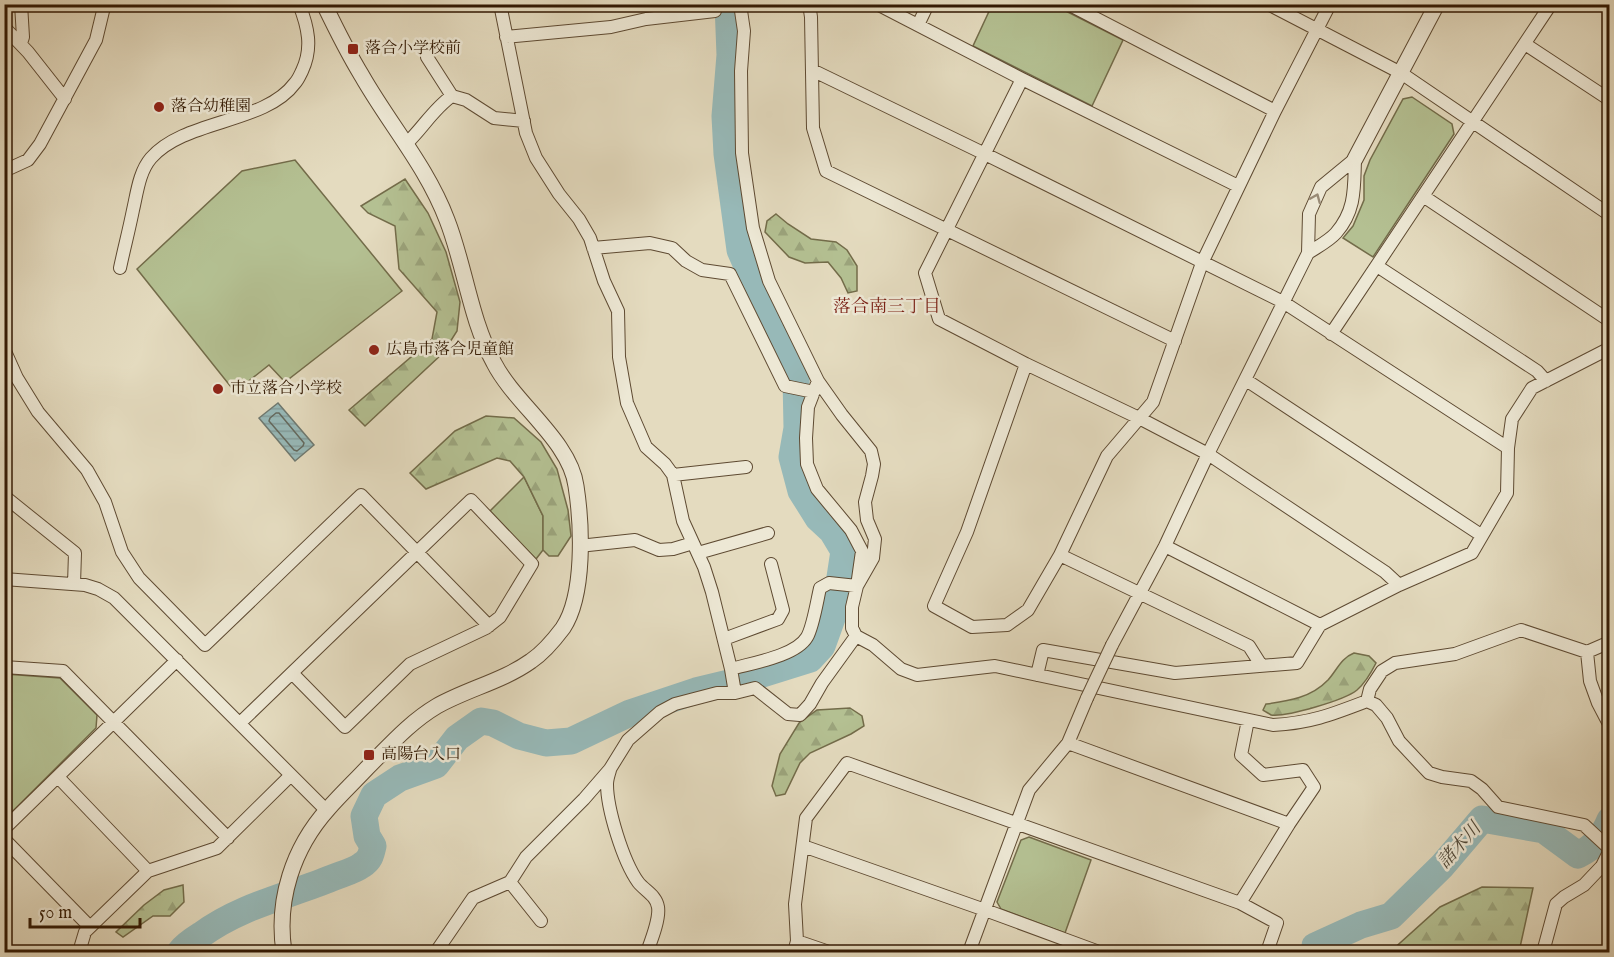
<svg xmlns="http://www.w3.org/2000/svg" width="1614" height="957" font-family="'IM FELL English','Noto Serif JP',serif">
<style>
.green{fill:#b4c092;stroke:#736c4a;stroke-width:1.5}
.forest{fill:url(#forest-firs);stroke:#736c4a;stroke-width:1.5}
.water{fill:url(#water-rules);stroke:#6f7970;stroke-width:1.5}
.lines{fill:none;stroke-linecap:round;stroke-linejoin:round}
.shore{stroke:#64695e;stroke-width:1.5}
.river{stroke:#97b9b8;stroke-width:27}
.minor-casing{stroke:#5e4a32;stroke-width:14}
.tertiary-casing{stroke:#5e4a32;stroke-width:17}
.minor{stroke:#ede8d5;stroke-width:12}
.tertiary{stroke:#ede8d5;stroke-width:15}
.minor-bridge-casing{stroke:#5e4a32;stroke-width:14;stroke-linecap:butt}
.minor-bridge{stroke:#ede8d5;stroke-width:12}
.oneway{stroke:#998b76}
.poi-dot{fill:#8f2418;stroke:#ede8d5;stroke-width:2}
.labels{text-anchor:middle;dominant-baseline:central;stroke-width:5;stroke-linejoin:round;paint-order:stroke}
.poi-label{font-size:16px;fill:#321903;stroke:#ede8d5;text-anchor:start}
.neighbourhood-label{font-size:18px;fill:#7a1f14;stroke:#ede8d5}
.water-label{font-size:18px;font-style:italic;fill:#504939;stroke:#ede8d5}
</style>
<defs>
<pattern id="forest-firs" width="22" height="20" patternUnits="userSpaceOnUse" patternTransform="scale(1.5)"><rect width="22" height="20" fill="#b4c092"/><path d="M5 1l3.5 6h-7zM16 11l3.5 6h-7z" fill="#9ba47c"/></pattern>
<pattern id="water-rules" width="6" height="5" patternUnits="userSpaceOnUse" patternTransform="scale(1.5)"><rect width="6" height="5" fill="#97b9b8"/><path d="M0 2.5h6" fill="none" stroke="#839e9d"/></pattern>
</defs>
<rect width="100%" height="100%" fill="#e4dbbf"/>
<filter id="stains"><feTurbulence type="fractalNoise" baseFrequency=".00333" numOctaves="4"/><feColorMatrix values="0 0 0 0 .2 0 0 0 0 .09 0 0 0 0 .02 0 0 0 .5 -.17"/></filter>
<radialGradient id="worn" r=".72"><stop offset=".6" stop-color="#630" stop-opacity="0"/><stop offset="1" stop-color="#630" stop-opacity=".3"/></radialGradient>
<!-- green -->
<path class="green" d="M 992,5 L 1054,5 L 1123,40 L 1092,106 L 973,46 Z
M 1412,97 L 1452,124 L 1454,134 L 1373,257 L 1343,238 L 1353,226 L 1364,200 L 1364,176 L 1370,160 L 1403,99 Z
M 295,160 L 402,291 L 285,382 L 269,365 L 235,392 L 137,269 L 242,171 Z
M 524,477 L 543,516 L 543,550 L 536,559 L 490,511 Z
M 5,674 L 60,678 L 97,715 L 96,728 L 7,817 L 4,816 Z
M 1029,837 L 1091,860 L 1065,933 L 1001,909 L 997,902 L 1021,840 Z"/>
<!-- forest -->
<path class="forest" d="M 405,179 L 428,213 L 446,252 L 460,302 L 457,331 L 443,353 L 365,426 L 349,410 L 432,339 L 437,312 L 399,269 L 395,226 L 368,213 L 361,206 Z
M 776,214 L 788,224 L 811,239 L 836,242 L 847,250 L 857,266 L 857,291 L 848,293 L 841,278 L 828,262 L 805,263 L 789,257 L 765,232 L 767,221 Z
M 486,416 L 514,418 L 541,442 L 557,469 L 568,510 L 571,536 L 558,556 L 549,556 L 543,550 L 543,516 L 524,477 L 510,461 L 497,458 L 426,489 L 410,473 L 455,431 Z
M 1354,653 L 1369,656 L 1376,663 C 1371,673 1365,683 1357,690 C 1345,700 1287,717 1271,715 C 1270,714 1264,711 1263,710 L 1266,704 C 1288,701 1311,698 1328,680 C 1337,670 1341,658 1354,653 Z
M 850,708 L 862,716 L 864,726 L 851,734 L 810,753 L 800,763 L 785,794 L 776,796 L 772,786 L 780,754 L 799,723 L 817,710 Z
M 183,885 L 184,902 L 170,916 L 153,916 L 123,937 L 116,932 L 144,905 L 164,890 Z
M 1482,887 L 1533,888 L 1519,952 L 1390,952 L 1440,907 Z"/>
<!-- water -->
<path class="water" d="M 278,403 L 314,445 L 295,461 L 259,418 Z"/>
<g class="lines">
<!-- shore -->
<path class="shore" d="M 276,413 L 279,413 L 304,443 L 303,446 L 297,451 L 294,450 L 269,421 L 270,418 Z"/>
<!-- river -->
<path class="river" d="M 180,952 C 185,945 193,940 201,935 C 240,906 288,896 332,878 C 342,874 354,871 362,865 C 370,860 371,855 373,846 L 367,836 L 364,816 L 374,795 L 400,778 L 436,765 L 457,738 L 481,721 L 493,723 L 519,736 L 546,743 L 571,741 L 630,713 L 696,691 L 746,679 L 810,659 L 822,646 L 835,610 L 844,551 L 832,531 L 818,518 L 801,491 L 792,457 L 797,428 L 796,377 L 740,250 L 727,154 L 725,116 L 730,55 L 728,4
M 1315,952 L 1315,946 L 1361,925 L 1391,916 L 1442,866 L 1482,819 L 1544,830 L 1578,855 C 1594,847 1603,837 1610,820"/>
<defs>
<path id="minor" d="M 740,4 L 744,31 L 741,71 L 742,153 L 753,228 L 769,281 L 818,381 L 842,415 L 871,451 L 874,464 L 872,476 L 865,502 L 867,520 L 875,539 L 873,558 L 857,586 L 852,607 L 852,628 L 856,636
M 809,4 L 811,17 L 813,128 L 826,171 L 1175,341
M 877,4 L 1022,79 L 1238,186
M 1068,4 L 1275,111
M 1268,4 L 1401,73 L 1610,215
M 918,25 L 928,4
M 4,27 L 28,52 L 65,99
M 506,37 L 611,27 L 646,19 L 715,11
M 21,43 L 23,37 L 21,4
M 1525,44 L 1610,100
M 427,57 L 452,96
M 812,70 L 985,154 L 1283,302 L 1508,448
M 1022,79 L 925,273 L 939,319 L 1026,364 L 1139,418 L 1208,454 L 1385,572 L 1399,585
M 406,144 C 423,128 434,108 452,96 L 466,100 L 494,118 L 524,121
M 4,171 L 28,160 L 40,144 L 96,40 L 103,11 L 106,4
M 1423,196 L 1610,321
M 593,248 L 650,243 L 672,248 L 686,261 L 702,270 L 730,274 L 785,386 L 814,392
M 1308,253 C 1317,247 1329,241 1336,233 C 1356,210 1354,188 1355,159
M 1377,266 L 1537,371 L 1546,381
M 120,268 C 124,249 129,230 133,210 C 137,193 139,172 151,158 C 185,119 265,124 295,83 C 298,80 300,75 302,71 C 313,48 308,27 299,4
M 1331,334 L 1551,4
M 4,349 L 17,378 L 38,412 L 87,470 L 105,502 L 122,552 L 139,578 L 205,645 L 361,495 L 489,626
M 1026,364 L 967,532 L 934,606 L 972,627 L 1007,625 L 1028,610 L 1060,555 L 1107,456 L 1153,402 L 1202,263 L 1275,111 L 1330,4
M 1246,380 L 1481,535
M 673,475 L 746,467
M 4,496 L 75,553 L 74,584
M 579,546 L 635,540 L 659,550 L 673,549 L 693,543
M 1165,546 L 1320,625
M 698,553 L 768,533
M 1060,555 L 1249,646 L 1261,665
M 4,579 L 85,585 L 98,589 L 114,598 L 326,810
M 724,639 L 778,619 L 783,610 L 771,564
M 1112,645 L 1165,546 L 1208,454 L 1308,253 L 1309,214 L 1321,187 L 1355,159
M 1587,652 L 1590,681 L 1598,703 L 1610,726
M 4,667 L 63,671 L 228,838
M 731,669 C 752,663 796,656 807,637 C 813,627 817,601 820,588 L 829,583 L 857,586 L 862,551 L 851,530 L 817,489 L 807,464 L 806,438 L 808,407 L 818,381
M 1037,675 L 1043,650 L 1175,673 L 1297,663 L 1320,625 L 1399,585 L 1472,553 L 1507,493 L 1508,448 L 1512,419 L 1532,388 L 1610,348
M 735,693 L 755,688 L 788,714 L 800,715 L 810,704 L 822,683 L 856,636 L 873,645 L 901,669 L 917,675 L 995,666 L 1273,725 C 1311,723 1333,714 1367,701 L 1376,705 L 1387,718 L 1399,741 L 1429,773 L 1442,777 L 1471,781 L 1482,789 L 1498,807 L 1584,825 L 1610,849
M 1367,701 L 1370,689 L 1382,671 L 1395,663 L 1455,654 L 1521,630 L 1587,652 L 1610,642
M 240,723 L 471,500 L 532,564 L 500,617 L 486,628 L 410,664 L 345,727 L 292,673
M 1068,743 L 1289,824
M 610,770 C 609,774 607,779 607,784 C 607,809 623,861 638,882 C 645,891 656,895 658,907 C 660,919 651,941 647,952
M 58,777 L 148,871
M 4,829 L 177,660
M 4,839 L 90,927
M 803,846 L 985,910 L 1099,952
M 510,882 L 541,921
M 1240,903 L 1289,824 L 1314,787 L 1303,770 L 1263,775 L 1241,755 L 1248,720
M 797,941 L 829,952
M 4,949 L 8,952
M 79,952 L 85,932 L 148,871 L 217,848 L 291,775
M 436,952 L 473,898 L 510,882 L 526,857 L 584,799 L 610,769 L 628,740 L 660,712 L 675,704 L 717,693 L 735,693 L 731,669 L 712,592 L 704,567 L 683,521 L 673,475 L 665,464 L 646,447 L 627,403 L 619,357 L 618,311 L 604,281 L 590,238 L 579,219 L 559,194 L 536,158 L 526,133 L 500,4
M 794,952 L 797,941 L 795,904 L 806,818 L 847,763 L 1240,903 L 1277,923 L 1267,952
M 969,952 L 1029,790 L 1068,743 L 1087,698
M 1543,952 L 1556,904 L 1564,897 L 1584,885 L 1602,866 L 1610,850"/>
<path id="tertiary" d="M 1355,159 L 1437,4
M 284,952 C 276,900 293,848 328,809 C 341,794 355,781 368,767 C 390,745 410,722 437,706 C 467,689 503,681 531,661 C 543,653 554,640 563,628 C 585,595 582,525 576,486 C 570,441 515,404 494,363 C 470,319 465,266 447,220 C 427,167 390,125 362,76 C 348,53 336,29 324,4"/>
</defs>
<!-- minor casing -->
<use href="#minor" class="minor-casing"/>
<!-- tertiary casing -->
<use href="#tertiary" class="tertiary-casing"/>
<!-- minor -->
<use href="#minor" class="minor"/>
<!-- tertiary -->
<use href="#tertiary" class="tertiary"/>
<defs>
<path id="minor-bridge" d="M 1087,698 L 1112,645"/>
</defs>
<!-- minor-bridge casing -->
<use href="#minor-bridge" class="minor-bridge-casing"/>
<!-- minor-bridge -->
<use href="#minor-bridge" class="minor-bridge"/>
</g>
<!-- one-way arrows -->
<defs><path id="oneway-chevron" d="M-2-3.5L2.5 0L-2 3.5" fill="none" stroke-width="1.6" stroke-linecap="round" stroke-linejoin="round" transform="scale(1.5)"/></defs>
<use class="oneway" href="#oneway-chevron" transform="translate(1316 198) rotate(-67)"/>
<!-- markers -->
<g class="poi-dot">
<rect x="347" y="43" width="12" height="12" rx="3"/>
<circle cx="159" cy="107" r="6"/>
<circle cx="374" cy="350" r="6"/>
<circle cx="218" cy="389" r="6"/>
<rect x="363" y="749" width="12" height="12" rx="3"/>
</g>
<g class="labels">
<!-- poi labels -->
<g class="poi-label">
<text x="365" y="49">落合小学校前</text>
<text x="171" y="107">落合幼稚園</text>
<text x="386" y="350">広島市落合児童館</text>
<text x="230" y="389">市立落合小学校</text>
<text x="381" y="755">高陽台入口</text>
</g>
<!-- neighbourhood labels -->
<g class="neighbourhood-label">
<text x="887" y="307">落合南三丁目</text>
</g>
<!-- water labels -->
<g class="water-label">
<text transform="translate(1460 846) rotate(-48)">諸木川</text>
</g>
</g>
<!-- margin -->
<rect width="1614" height="957" fill="none" stroke="#e4dbbf" stroke-width="24"/>
<rect x="6" y="6" width="1602" height="945" fill="none" stroke="#321903" stroke-width="3"/>
<rect x="12" y="12" width="1590" height="933" fill="none" stroke="#321903" stroke-width="1.5"/>
<!-- scale -->
<path d="M30 918v9h110v-9" fill="none" stroke="#321903" stroke-width="3"/>
<text x="39" y="918" font-size="18" fill="#321903" stroke="#ede8d5" stroke-width="4.5" paint-order="stroke">50 m</text>
<rect width="100%" height="100%" filter="url(#stains)"/>
<rect width="100%" height="100%" fill="url(#worn)"/>
</svg>
